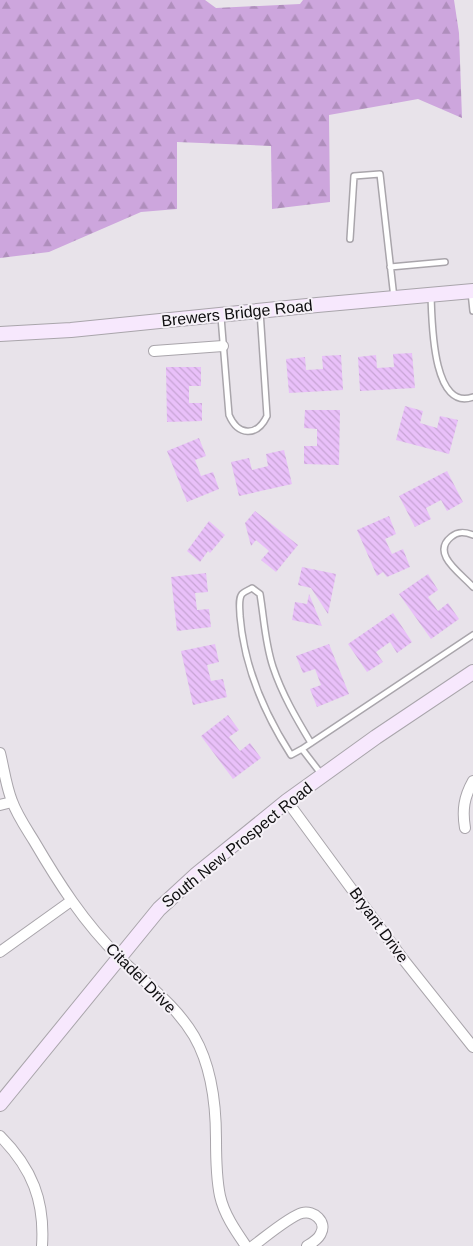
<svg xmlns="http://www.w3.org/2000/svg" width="473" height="1246" font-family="Helvetica,sans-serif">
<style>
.forest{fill:url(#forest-firs)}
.building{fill:url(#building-back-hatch)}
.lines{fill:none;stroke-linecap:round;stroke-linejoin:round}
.lane-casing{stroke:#a9a5ab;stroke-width:8}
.street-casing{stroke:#a9a5ab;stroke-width:12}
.secondary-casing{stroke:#a9a5ab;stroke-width:16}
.lane{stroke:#fff;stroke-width:5}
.street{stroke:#fff;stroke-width:10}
.secondary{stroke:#f7e8fd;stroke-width:14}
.labels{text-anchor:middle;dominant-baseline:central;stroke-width:4;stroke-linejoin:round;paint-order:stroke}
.street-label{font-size:16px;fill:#0e0d0f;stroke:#f5f1f7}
</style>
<defs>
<pattern id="forest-firs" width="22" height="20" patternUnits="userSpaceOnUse" patternTransform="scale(1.25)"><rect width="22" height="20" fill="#cda6dd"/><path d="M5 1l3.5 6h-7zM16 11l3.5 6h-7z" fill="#af8ebc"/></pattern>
<pattern id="building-back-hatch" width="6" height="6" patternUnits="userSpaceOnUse" patternTransform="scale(1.25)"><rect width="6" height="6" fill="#e9c0f9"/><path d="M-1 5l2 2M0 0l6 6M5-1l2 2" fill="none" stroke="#c7a4d4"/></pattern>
</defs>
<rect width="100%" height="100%" fill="#e8e3ea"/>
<!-- forest -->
<path class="forest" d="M 0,0 L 205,0 L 216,8 L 300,4 L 303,0 L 454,0 L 459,33 L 462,118 L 418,99 L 329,115 L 330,202 L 272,209 L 271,146 L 177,142 L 177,209 L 141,212 L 49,252 L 0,258 Z"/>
<!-- building -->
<path class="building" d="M 412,353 L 415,388 L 360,391 L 358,357 L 376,355 L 377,368 L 394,367 L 393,354 Z
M 341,355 L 343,390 L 289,393 L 286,359 L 305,357 L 306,370 L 323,369 L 322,356 Z
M 166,367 L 201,367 L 201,386 L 189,386 L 189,403 L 202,403 L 202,421 L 167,422 Z
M 405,406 L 423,411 L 420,423 L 437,428 L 440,416 L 458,420 L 449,454 L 396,440 Z
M 305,410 L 340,410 L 339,465 L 304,464 L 304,446 L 317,446 L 317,429 L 304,428 Z
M 199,438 L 206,456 L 195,460 L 201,476 L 213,472 L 219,489 L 187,502 L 167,451 Z
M 284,450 L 292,484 L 239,496 L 231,462 L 249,458 L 252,470 L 268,466 L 266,454 Z
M 447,471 L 463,502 L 447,511 L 441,500 L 426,508 L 431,519 L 415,527 L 399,496 Z
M 255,511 L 298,545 L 276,572 L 261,560 L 269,551 L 256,540 L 251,546 L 245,523 Z
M 389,516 L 396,534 L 385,539 L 392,554 L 403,549 L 410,567 L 387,577 L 383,572 L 377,576 L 357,530 Z
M 209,521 L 225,535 L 210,553 L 208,551 L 200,562 L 187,551 Z
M 302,567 L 336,574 L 328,614 L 311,588 L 298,585 Z
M 206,573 L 208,592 L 195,593 L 197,610 L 209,609 L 211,627 L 177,631 L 171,577 Z
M 428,574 L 438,590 L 428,597 L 438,611 L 448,603 L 459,619 L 431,639 L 399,594 Z
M 309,594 L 322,626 L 292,620 L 295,602 L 307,604 Z
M 393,613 L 412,642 L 397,653 L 390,642 L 376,652 L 383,662 L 367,672 L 348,644 Z
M 215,644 L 219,662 L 207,665 L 211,681 L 223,679 L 227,697 L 193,705 L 181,651 Z
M 329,644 L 349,694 L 317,707 L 310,689 L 321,685 L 315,669 L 303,673 L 296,656 Z
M 228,715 L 239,730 L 229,737 L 240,751 L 250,743 L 261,758 L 233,779 L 201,736 Z"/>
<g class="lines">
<defs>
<path id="lane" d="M 350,239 L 354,176 L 380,174 L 394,298
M 390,267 L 445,262
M 471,292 L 473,311
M 431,296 C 432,320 432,412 473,397
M 221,317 L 229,415 C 238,436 257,437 267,416 L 260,311
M 473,535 C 465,532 458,531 451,537 C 430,554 462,574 473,587
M 302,749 L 291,755 C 264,713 244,666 240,616 C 240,609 238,599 242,594 C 245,591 249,590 252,588 L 260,594 C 264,618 265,643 273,667 C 282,694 296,718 311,743
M 322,775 L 302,749 L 473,635"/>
<path id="street" d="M 154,351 L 223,346
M 0,753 C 4,769 6,786 12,801 C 17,815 26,828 34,841 C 58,882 84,923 119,957 C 145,983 175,1004 194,1036 C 212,1067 216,1105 216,1139 C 216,1158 216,1177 220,1196 C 224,1214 235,1230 246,1246
M 287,801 L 403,959 L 473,1047
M 0,805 L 12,802
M 465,828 C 462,810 464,797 473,781
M 0,952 L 71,901
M 0,1136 C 32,1168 45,1201 42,1246
M 253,1246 C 264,1238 290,1216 302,1213 C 314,1210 327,1222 321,1233 C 319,1239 312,1243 307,1246"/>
<path id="secondary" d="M 0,334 L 71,330 L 317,305 L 473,291
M 0,1104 L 159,909 L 197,874 L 287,801 L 376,737 L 473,672"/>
</defs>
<!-- lane casing -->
<use href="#lane" class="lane-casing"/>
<!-- street casing -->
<use href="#street" class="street-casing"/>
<!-- secondary casing -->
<use href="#secondary" class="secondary-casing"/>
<!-- lane -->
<use href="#lane" class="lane"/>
<!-- street -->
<use href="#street" class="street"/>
<!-- secondary -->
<use href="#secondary" class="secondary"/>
</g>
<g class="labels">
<!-- street labels -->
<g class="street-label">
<text transform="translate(237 313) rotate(-6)">Brewers Bridge Road</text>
<text transform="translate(237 845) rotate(-39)">South New Prospect Road</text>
<text transform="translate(379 925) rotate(54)">Bryant Drive</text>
<text transform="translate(141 978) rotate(45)">Citadel Drive</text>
</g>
</g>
</svg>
